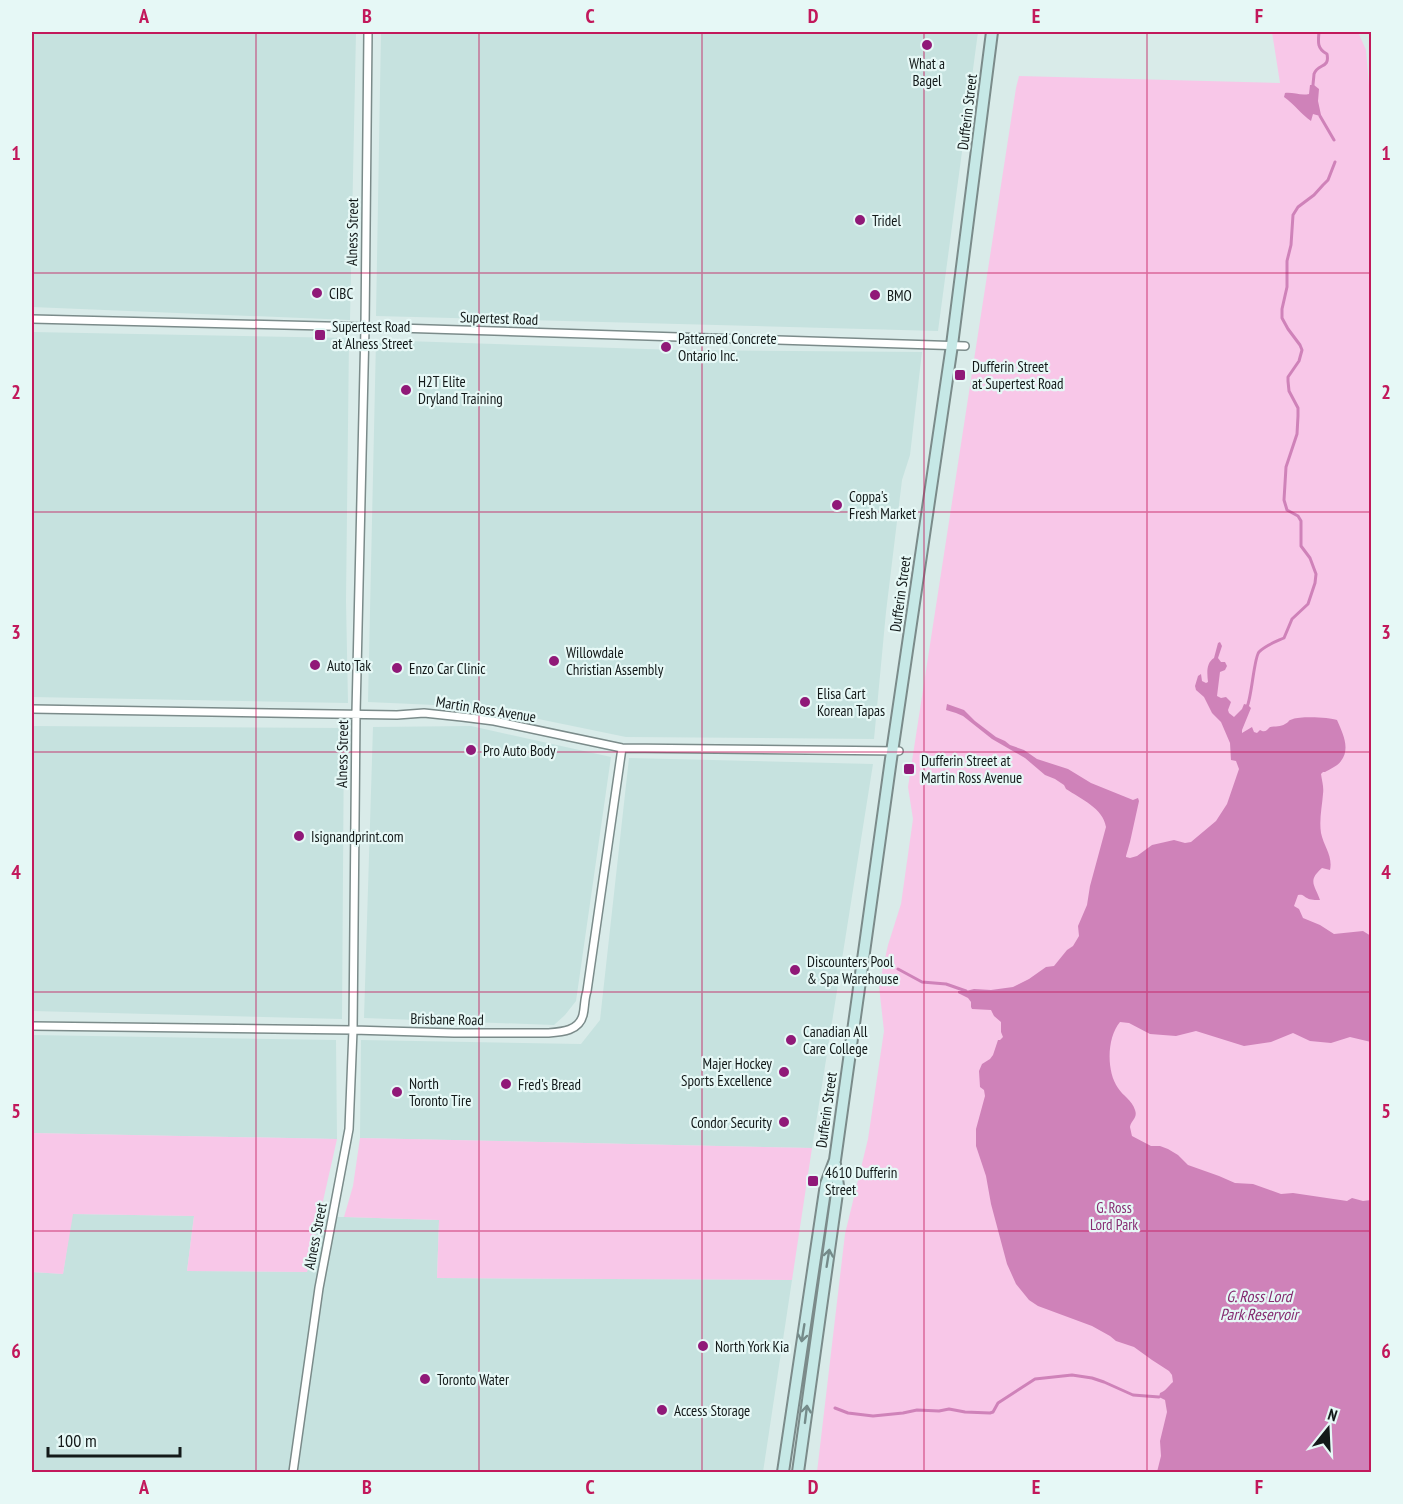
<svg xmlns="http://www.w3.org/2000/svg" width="1403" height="1504" font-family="'PT Sans Narrow',sans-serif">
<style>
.built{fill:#c6e2df}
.green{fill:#f8c7e8}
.water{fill:#cf82b9}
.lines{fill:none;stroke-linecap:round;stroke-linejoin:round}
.stream{stroke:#cf82b9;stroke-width:3}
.street-casing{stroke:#7b8b8a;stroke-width:10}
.secondary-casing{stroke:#7b8b8a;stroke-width:14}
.street{stroke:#fff;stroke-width:7}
.secondary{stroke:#c6e8e6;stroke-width:10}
.oneway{stroke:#758b8a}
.grid{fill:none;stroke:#c2185b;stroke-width:1.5;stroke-opacity:0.55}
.poi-dot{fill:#901978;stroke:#e6f8f6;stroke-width:2}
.labels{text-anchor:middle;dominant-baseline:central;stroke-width:4.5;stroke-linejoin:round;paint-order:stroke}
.poi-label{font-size:15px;fill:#131919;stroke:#e6f8f6;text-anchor:start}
.street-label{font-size:15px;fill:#131919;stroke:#e6f8f6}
.park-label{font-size:15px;fill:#882d73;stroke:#e6f8f6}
.water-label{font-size:16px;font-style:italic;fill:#84296f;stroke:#e6f8f6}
.neatline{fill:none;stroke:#c2185b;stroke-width:2}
.grid-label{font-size:20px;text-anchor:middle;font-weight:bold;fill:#c2185b}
</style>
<rect width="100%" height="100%" fill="#d9ebe9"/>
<!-- built -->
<path class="built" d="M 32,32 L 356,32 L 350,320 L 32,307 Z
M 381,32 L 978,32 L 938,331 L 376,316 Z
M 32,332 L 349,338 L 346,601 L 348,703 L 32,697 Z
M 376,340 L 677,350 L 922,352 L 910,455 L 902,480 L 886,612 L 874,739 L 626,737 L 480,707 L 368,702 Z
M 32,726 L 344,728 L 342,1019 L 32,1011 Z
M 471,726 L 611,757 L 576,1001 L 565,1015 L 554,1025 L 364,1018 L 373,727 Z
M 629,758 L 873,764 L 812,1148 L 360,1138 L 361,1040 L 581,1044 L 600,1020 Z
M 32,1035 L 336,1040 L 337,1139 L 32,1133 Z
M 72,1214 L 194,1216 L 187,1271 L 307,1272 L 320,1217 L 344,1217 L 439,1220 L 437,1278 L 792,1280 L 763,1472 L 32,1472 L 32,1272 L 63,1274 Z"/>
<!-- green -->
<path class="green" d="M 1272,32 L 1358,32 L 1366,50 L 1369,85 L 1372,86 L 1371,1472 L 817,1472 L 845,1234 L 868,1139 L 884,1031 L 879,986 L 888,945 L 901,904 L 913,819 L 908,787 L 1016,88 L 1019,76 L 1280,83 Z
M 32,1133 L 337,1139 L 307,1272 L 187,1271 L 194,1216 L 73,1214 L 63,1274 L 32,1272 Z
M 360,1138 L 812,1148 L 792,1280 L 437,1278 L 439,1220 L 344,1217 L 353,1186 Z"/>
<!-- water -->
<path class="water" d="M 1310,85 L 1314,85 L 1319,89 L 1318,101 L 1321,115 L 1320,116 L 1313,114 L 1311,121 C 1301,114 1294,104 1284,97 L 1285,93 C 1293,92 1301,96 1309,94 Z
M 1220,642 L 1222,646 L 1218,658 L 1221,662 L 1225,662 L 1227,666 L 1225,670 L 1220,672 L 1217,696 L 1221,698 L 1226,697 L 1231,702 L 1228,710 L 1229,713 L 1234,717 L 1242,709 L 1244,704 L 1248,705 L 1251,708 L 1242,730 L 1242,733 L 1252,727 L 1254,732 L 1257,733 L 1260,730 C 1265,733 1267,730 1270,727 C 1275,726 1281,727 1285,724 C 1291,721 1286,721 1293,719 C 1300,716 1330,717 1337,720 C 1342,732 1351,748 1341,761 C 1338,766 1330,769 1325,772 L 1323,772 L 1321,774 C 1322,781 1324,787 1323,794 C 1322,807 1319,820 1321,833 C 1324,847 1333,856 1330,870 L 1322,868 C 1307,881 1315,885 1320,900 C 1316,900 1310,900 1307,898 C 1303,896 1303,894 1298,895 L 1294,906 L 1299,909 L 1303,918 L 1320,925 L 1334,934 L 1363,931 L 1371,936 L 1371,1042 L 1350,1037 L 1331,1043 L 1310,1041 L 1293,1033 L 1271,1042 L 1244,1046 L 1196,1031 L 1176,1036 L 1150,1034 L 1129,1023 L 1120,1022 C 1107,1037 1106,1071 1118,1088 C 1123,1096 1132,1100 1135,1110 C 1138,1118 1131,1120 1130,1127 C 1130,1127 1132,1136 1132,1136 L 1151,1146 L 1160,1146 L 1168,1149 L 1178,1155 L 1188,1165 L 1219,1176 L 1235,1183 L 1253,1184 L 1281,1194 L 1293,1193 L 1347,1201 L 1352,1198 L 1363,1201 L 1371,1200 L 1371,1472 L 1311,1472 L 1307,1471 L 1304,1472 L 1157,1472 L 1161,1456 L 1160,1441 L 1167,1412 L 1165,1400 L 1159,1397 L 1160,1393 C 1166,1391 1168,1386 1173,1382 L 1172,1375 L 1169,1371 L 1152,1360 L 1134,1347 L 1116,1341 L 1110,1336 L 1092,1326 L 1038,1306 L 1029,1300 L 1016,1284 L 1007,1264 L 991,1204 L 986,1176 L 976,1146 L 976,1129 L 985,1096 L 984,1090 L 980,1087 L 979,1071 L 982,1064 L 990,1059 L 993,1055 L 998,1040 L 1000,1040 L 1003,1037 L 1001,1032 L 1001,1022 L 994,1016 L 991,1010 L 972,1009 L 971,1007 L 971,1002 L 968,998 L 958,993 L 958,991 L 966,991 L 974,989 L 991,990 L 1013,987 L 1029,979 L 1046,967 L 1054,966 L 1067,950 L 1073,946 L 1079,936 L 1078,926 L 1087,905 L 1090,886 L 1106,827 C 1103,808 1081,799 1066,789 L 1064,785 L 1055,779 L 1045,775 L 1025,758 L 992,739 L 963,716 L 956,713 L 946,710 L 947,704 L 964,710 L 975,721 L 996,737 L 1005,741 L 1010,745 L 1024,750 L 1037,759 L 1068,769 L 1091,783 L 1133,800 L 1138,798 L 1139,801 L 1130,842 L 1126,856 L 1126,857 L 1130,858 L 1137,856 L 1152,845 L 1174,840 L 1185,843 L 1191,842 L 1216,821 L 1227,804 L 1239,769 L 1236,761 L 1231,760 L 1230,743 L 1221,722 L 1212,713 L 1204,697 L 1196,690 L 1195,686 L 1198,676 L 1201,674 L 1202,681 L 1206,683 L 1208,682 C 1207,673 1206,663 1214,658 L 1218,643 Z"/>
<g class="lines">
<!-- stream -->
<path class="stream" d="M 1313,85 C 1313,84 1314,75 1314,74 C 1318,63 1330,69 1327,54 C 1317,49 1318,42 1319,32
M 1320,116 L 1334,140
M 1247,707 C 1252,696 1254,657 1259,652 C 1266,645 1275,642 1284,638 L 1292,619 L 1308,604 L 1315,583 L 1316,574 L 1310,558 L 1301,546 L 1301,521 L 1298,516 L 1287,510 L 1284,500 L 1286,467 L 1297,434 L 1298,416 L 1298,408 L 1289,391 L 1288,381 L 1288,377 L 1299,361 L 1302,350 L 1300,345 L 1288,329 L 1282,318 L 1282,309 L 1287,287 L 1287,261 L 1291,245 L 1293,215 L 1298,207 L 1314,195 L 1323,185 L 1328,180 L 1335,162
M 898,969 L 922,982 L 946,984 L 966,991
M 835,1408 L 848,1413 L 873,1416 L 903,1413 L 917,1410 L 939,1411 L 949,1409 L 965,1412 L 990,1413 L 993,1412 L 998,1403 L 1035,1379 L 1072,1375 L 1092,1378 L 1104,1382 L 1133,1395 L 1159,1397"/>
<defs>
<path id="street" d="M 32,319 L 365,327 L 965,346
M 32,709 L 397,715 L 424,713 L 462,717 L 494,721 L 622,748 L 899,751
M 32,1026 L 353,1030 L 454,1033 L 548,1033 C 562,1032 579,1031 583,1015 C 585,1007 584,1000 587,991 L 622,748
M 293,1472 L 319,1288 L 349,1129 L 353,1030 L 356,713 L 365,327 L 368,32"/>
<path id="secondary" d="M 783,1472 L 826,1184 L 835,1160 L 891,759 L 952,345 L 992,32
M 798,1472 L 838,1186 L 835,1164"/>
</defs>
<!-- street casing -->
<use href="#street" class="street-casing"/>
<!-- secondary casing -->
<use href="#secondary" class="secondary-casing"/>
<!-- street -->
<use href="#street" class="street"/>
<!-- secondary -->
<use href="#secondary" class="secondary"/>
</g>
<!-- one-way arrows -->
<defs><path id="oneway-shaft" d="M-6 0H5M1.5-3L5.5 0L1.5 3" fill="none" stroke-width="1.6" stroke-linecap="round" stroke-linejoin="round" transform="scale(1.5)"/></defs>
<g class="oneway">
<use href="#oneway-shaft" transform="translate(828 1258) rotate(-81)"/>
<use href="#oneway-shaft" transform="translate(803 1333) rotate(99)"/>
<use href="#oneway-shaft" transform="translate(806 1414) rotate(-83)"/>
</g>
<!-- grid -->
<path class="grid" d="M 256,32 L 256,1472M 479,32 L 479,1472M 702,32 L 702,1472M 924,32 L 924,1472M 1147,32 L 1147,1472M 32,273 L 1372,273M 32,512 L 1372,512M 32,752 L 1372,752M 32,992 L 1372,992M 32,1231 L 1372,1231"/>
<!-- markers -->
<g class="poi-dot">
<circle cx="927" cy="45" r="6"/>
<circle cx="860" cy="220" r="6"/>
<circle cx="317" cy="293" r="6"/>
<circle cx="875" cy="295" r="6"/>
<rect x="314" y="329" width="12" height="12" rx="3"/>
<circle cx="666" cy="347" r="6"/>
<rect x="954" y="369" width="12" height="12" rx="3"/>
<circle cx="406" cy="390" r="6"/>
<circle cx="837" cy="505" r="6"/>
<circle cx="554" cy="661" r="6"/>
<circle cx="315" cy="665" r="6"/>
<circle cx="397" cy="668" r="6"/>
<circle cx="805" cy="702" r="6"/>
<circle cx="471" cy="750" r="6"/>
<rect x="903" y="763" width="12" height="12" rx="3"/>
<circle cx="299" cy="836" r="6"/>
<circle cx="795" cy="970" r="6"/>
<circle cx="791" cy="1040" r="6"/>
<circle cx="784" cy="1072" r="6"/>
<circle cx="506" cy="1084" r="6"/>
<circle cx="397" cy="1092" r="6"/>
<circle cx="784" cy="1122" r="6"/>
<rect x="807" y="1175" width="12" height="12" rx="3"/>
<circle cx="703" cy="1346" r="6"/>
<circle cx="425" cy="1379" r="6"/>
<circle cx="662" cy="1410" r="6"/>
</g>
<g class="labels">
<!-- poi labels -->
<g class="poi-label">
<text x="927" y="63" text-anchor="middle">What a<tspan x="927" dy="17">Bagel</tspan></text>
<text x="872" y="220">Tridel</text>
<text x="329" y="293">CIBC</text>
<text x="887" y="295">BMO</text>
<text x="332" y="326">Supertest Road<tspan x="332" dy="17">at Alness Street</tspan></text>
<text x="678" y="338">Patterned Concrete<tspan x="678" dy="17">Ontario Inc.</tspan></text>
<text x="972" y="366">Dufferin Street<tspan x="972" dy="17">at Supertest Road</tspan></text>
<text x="418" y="381">H2T Elite<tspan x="418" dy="17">Dryland Training</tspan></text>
<text x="849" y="496">Coppa's<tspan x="849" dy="17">Fresh Market</tspan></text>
<text x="566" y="652">Willowdale<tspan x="566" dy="17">Christian Assembly</tspan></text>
<text x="327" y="665">Auto Tak</text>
<text x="409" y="668">Enzo Car Clinic</text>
<text x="817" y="693">Elisa Cart<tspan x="817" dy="17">Korean Tapas</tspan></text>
<text x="483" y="750">Pro Auto Body</text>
<text x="921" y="760">Dufferin Street at<tspan x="921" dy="17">Martin Ross Avenue</tspan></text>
<text x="311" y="836">Isignandprint.com</text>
<text x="807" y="961">Discounters Pool<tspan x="807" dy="17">&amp; Spa Warehouse</tspan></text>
<text x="803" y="1031">Canadian All<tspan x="803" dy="17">Care College</tspan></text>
<text x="772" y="1063" text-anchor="end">Majer Hockey<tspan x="772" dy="17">Sports Excellence</tspan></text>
<text x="409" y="1083">North<tspan x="409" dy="17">Toronto Tire</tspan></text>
<text x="518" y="1084">Fred's Bread</text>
<text x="772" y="1122" text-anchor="end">Condor Security</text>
<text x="825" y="1172">4610 Dufferin<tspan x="825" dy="17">Street</tspan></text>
<text x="715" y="1346">North York Kia</text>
<text x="437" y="1379">Toronto Water</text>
<text x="674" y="1410">Access Storage</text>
</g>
<!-- street labels -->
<g class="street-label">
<text transform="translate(967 112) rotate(-83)">Dufferin Street</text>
<text transform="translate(352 232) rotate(-89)">Alness Street</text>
<text transform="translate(499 318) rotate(2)">Supertest Road</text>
<text transform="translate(900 594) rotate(-82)">Dufferin Street</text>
<text transform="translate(486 709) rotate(9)">Martin Ross Avenue</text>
<text transform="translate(342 754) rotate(-89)">Alness Street</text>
<text transform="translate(447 1019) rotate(1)">Brisbane Road</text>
<text transform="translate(826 1110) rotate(-82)">Dufferin Street</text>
<text transform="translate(315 1236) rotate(-79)">Alness Street</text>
</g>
<!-- park labels -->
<g class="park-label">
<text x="1114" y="1207">G. Ross<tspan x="1114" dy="17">Lord Park</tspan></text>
</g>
<!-- water labels -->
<g class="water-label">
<text x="1259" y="1296">G. Ross Lord<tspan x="1259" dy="18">Park Reservoir</tspan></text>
</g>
</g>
<!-- border -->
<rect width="1403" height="1504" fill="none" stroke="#e6f8f6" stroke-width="66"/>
<!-- north arrow -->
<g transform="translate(1328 1429) rotate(18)" stroke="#e6f8f6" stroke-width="4.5" paint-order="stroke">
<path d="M0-4.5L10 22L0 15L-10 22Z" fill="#131919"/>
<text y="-9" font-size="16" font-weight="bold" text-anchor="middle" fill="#131919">N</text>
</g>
<!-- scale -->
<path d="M48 1447v9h132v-9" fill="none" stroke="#131919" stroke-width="3"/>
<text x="57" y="1447" font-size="18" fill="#131919" stroke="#e6f8f6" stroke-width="4.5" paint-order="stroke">100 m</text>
<rect x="33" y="33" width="1337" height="1438" class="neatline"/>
<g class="grid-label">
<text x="144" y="23">A</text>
<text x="367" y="23">B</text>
<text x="590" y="23">C</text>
<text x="813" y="23">D</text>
<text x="1036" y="23">E</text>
<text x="1259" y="23">F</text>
<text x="16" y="160">1</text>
<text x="1386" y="160">1</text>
<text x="16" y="399">2</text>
<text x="1386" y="399">2</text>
<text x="16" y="639">3</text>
<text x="1386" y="639">3</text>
<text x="16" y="879">4</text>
<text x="1386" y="879">4</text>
<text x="16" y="1118">5</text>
<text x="1386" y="1118">5</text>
<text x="16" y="1358">6</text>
<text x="1386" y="1358">6</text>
<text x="144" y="1494">A</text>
<text x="367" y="1494">B</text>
<text x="590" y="1494">C</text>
<text x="813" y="1494">D</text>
<text x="1036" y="1494">E</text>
<text x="1259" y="1494">F</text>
</g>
</svg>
